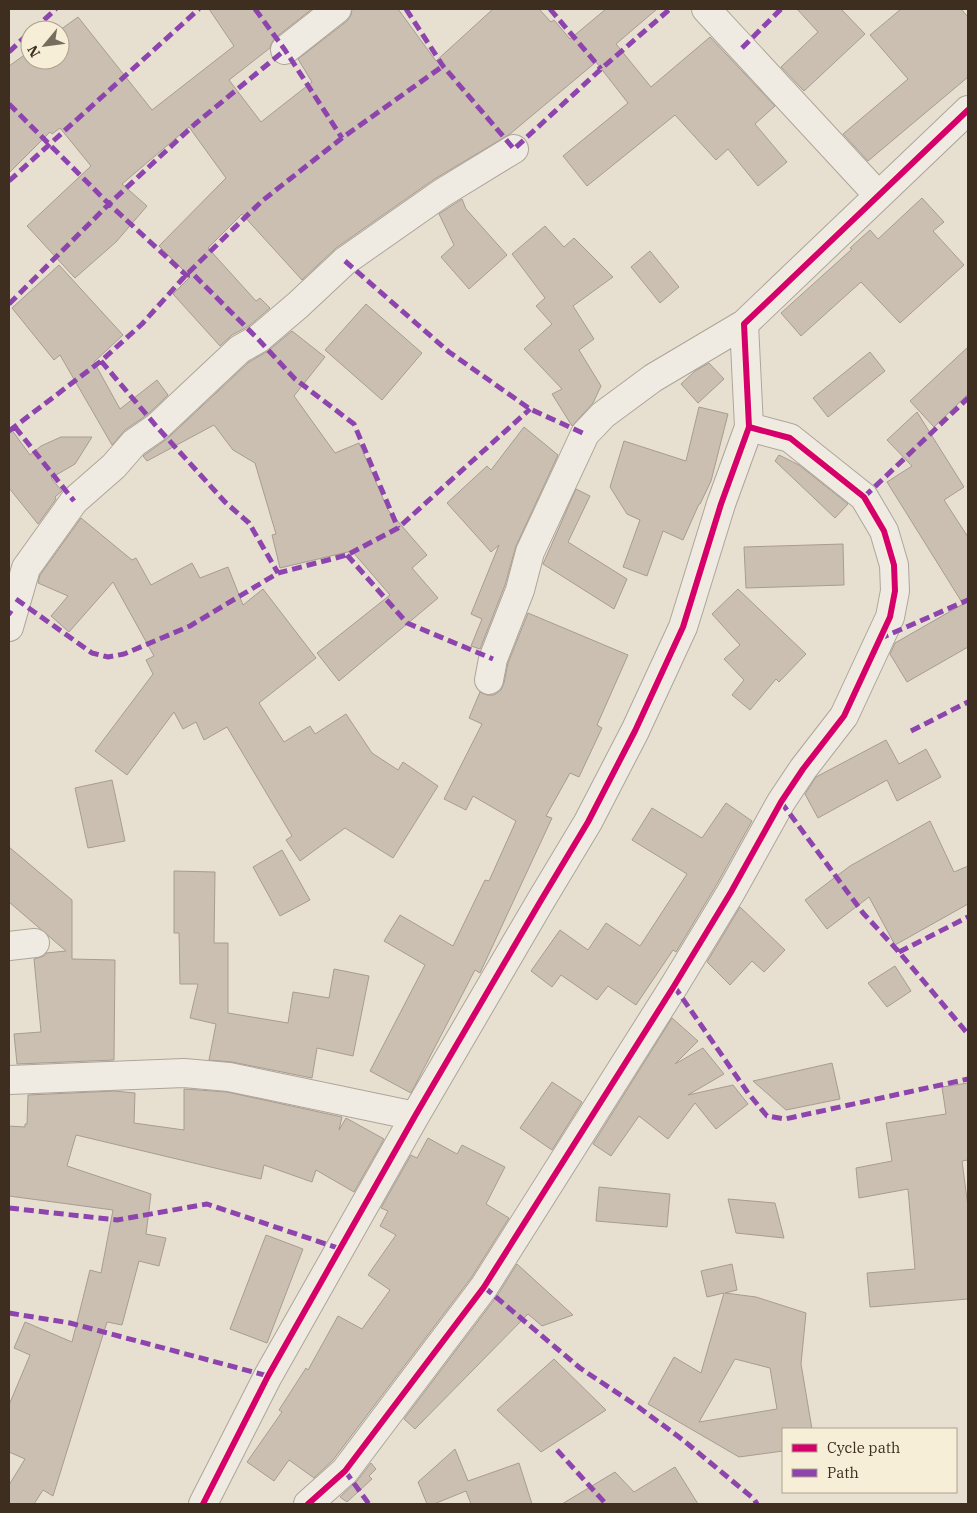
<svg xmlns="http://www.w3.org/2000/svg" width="977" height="1513" font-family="'IBM Plex Serif',serif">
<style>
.building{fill:#cbbfb2;stroke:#a89c90;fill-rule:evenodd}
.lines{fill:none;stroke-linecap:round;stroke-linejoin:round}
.street-casing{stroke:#ada599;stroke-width:30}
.street{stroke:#efebe3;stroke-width:28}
.quiet{stroke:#8e44ad;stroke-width:5;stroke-dasharray:10 5;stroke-linecap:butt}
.cycleway-casing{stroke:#f7eed8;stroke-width:9}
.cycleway{stroke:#d6006c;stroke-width:6}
</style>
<rect width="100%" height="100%" fill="#e7e0d1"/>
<!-- building -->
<path class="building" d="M 209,9 L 312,9 L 275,38 L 271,44 L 270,48 L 229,80 L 261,122 L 312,82 L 298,59 L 347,21 L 351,15 L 352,9 L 398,9 L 436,61 L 493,9 L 539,9 L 551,22 L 554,20 L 570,39 L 606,9 L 657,9 L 616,44 L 651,87 L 710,37 L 775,106 L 755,124 L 787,162 L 758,186 L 728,149 L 716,160 L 675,115 L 587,186 L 563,156 L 628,103 L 596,62 L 510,134 L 433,180 L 336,248 L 302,280 L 242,214 L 208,248 L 256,301 L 260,298 L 270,308 L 249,326 L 232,335 L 220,346 L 173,294 L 190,277 L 159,246 L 226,178 L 189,127 L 122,184 L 147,206 L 116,242 L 75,278 L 27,226 L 91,166 L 60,128 L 52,134 L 50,132 L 9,173 L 9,66 L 30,51 L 30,60 L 60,60 L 60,30 L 78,17 L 152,110 L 234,46 Z
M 797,9 L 841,9 L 865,34 L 804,91 L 781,67 L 818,32 Z
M 901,9 L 961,9 L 968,17 L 968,77 L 868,161 L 843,134 L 908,79 L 870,35 Z
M 922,198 L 944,222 L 933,231 L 964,265 L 900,323 L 861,282 L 801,336 L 781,313 L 852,249 L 850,248 L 870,230 L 878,239 Z
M 462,199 L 466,209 L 507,255 L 469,289 L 441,257 L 454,245 L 439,214 Z
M 545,226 L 564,247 L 574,238 L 613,277 L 573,306 L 594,339 L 579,350 L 601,386 L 593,403 L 572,426 L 552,394 L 562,389 L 524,349 L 552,324 L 536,306 L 545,298 L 512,254 Z
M 650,251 L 679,287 L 660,303 L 631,267 Z
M 59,265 L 123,335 L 94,362 L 120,409 L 157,380 L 168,395 L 147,415 L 125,430 L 112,445 L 60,355 L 54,360 L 12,308 Z
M 366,304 L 422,353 L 382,400 L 325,350 Z
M 292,331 L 325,357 L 294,396 L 335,453 L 359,443 L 388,510 L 427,555 L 412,568 L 438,598 L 339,681 L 317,653 L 390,595 L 352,551 L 280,568 L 272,535 L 276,534 L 255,463 L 233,450 L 214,425 L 147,461 L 143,456 L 168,438 L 249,362 L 268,351 Z
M 968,347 L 968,394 L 934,427 L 910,401 Z
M 870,352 L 885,371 L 828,417 L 813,398 Z
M 709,363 L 724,379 L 698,403 L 681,384 L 695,371 Z
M 699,407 L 728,414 L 711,481 L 700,504 L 699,504 L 683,540 L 663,531 L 647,576 L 623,567 L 640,520 L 627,514 L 610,487 L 624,441 L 686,461 Z
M 917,412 L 964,487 L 944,500 L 968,537 L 968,647 L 907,682 L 890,654 L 895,643 L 963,604 L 887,482 L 912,466 L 887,440 Z
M 9,426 L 30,455 L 41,446 L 61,437 L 92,437 L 75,464 L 51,478 L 62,491 L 55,497 L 56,499 L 38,524 L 9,488 Z
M 524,427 L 558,455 L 516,546 L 505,585 L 480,649 L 471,646 L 482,619 L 471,614 L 499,545 L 491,552 L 447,503 L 487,466 L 491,470 Z
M 779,455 L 799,465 L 848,504 L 835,518 L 775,461 Z
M 576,489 L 590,496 L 568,542 L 627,579 L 614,609 L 543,564 Z
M 81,518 L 132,560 L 136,558 L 151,585 L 192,563 L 200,578 L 228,567 L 243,605 L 263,589 L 316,658 L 259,703 L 284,742 L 310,726 L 315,734 L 346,714 L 372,753 L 398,770 L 403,762 L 438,786 L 393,858 L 345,828 L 300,861 L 286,840 L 292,836 L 227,727 L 204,740 L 196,722 L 183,729 L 174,712 L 127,775 L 95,751 L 153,674 L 146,660 L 154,656 L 113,582 L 69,632 L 51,616 L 68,596 L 38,583 L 40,575 Z
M 843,544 L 844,585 L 746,588 L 744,547 Z
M 738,589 L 806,654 L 779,682 L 776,679 L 750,710 L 732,695 L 744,680 L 724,659 L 740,645 L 712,614 Z
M 528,613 L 628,655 L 597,725 L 602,728 L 579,777 L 570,773 L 546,816 L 552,818 L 480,973 L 475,970 L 411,1093 L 370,1071 L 425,965 L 384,941 L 400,915 L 453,946 L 485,880 L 489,881 L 516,821 L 473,796 L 466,810 L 444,799 L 482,724 L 469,718 L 480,692 L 487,695 L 494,695 L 501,690 L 504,683 L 508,663 Z
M 886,740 L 899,764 L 926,749 L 941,777 L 897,801 L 887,780 L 818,818 L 805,794 L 816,777 Z
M 112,780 L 125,841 L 88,848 L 75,788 Z
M 726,803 L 752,821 L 717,884 L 676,952 L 673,950 L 636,1005 L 608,986 L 597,1000 L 561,975 L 552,987 L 531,971 L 560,930 L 588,950 L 606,923 L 640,946 L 687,874 L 632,840 L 652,808 L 702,838 Z
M 930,821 L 954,872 L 968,866 L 968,904 L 895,945 L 869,897 L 827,929 L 805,900 L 850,866 Z
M 9,847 L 72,900 L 72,959 L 115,960 L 114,1060 L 17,1064 L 14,1034 L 41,1032 L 34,959 L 44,956 L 46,953 L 66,951 L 9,902 Z
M 282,850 L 310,900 L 280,916 L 253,867 Z
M 174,871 L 215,872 L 214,943 L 228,943 L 228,1013 L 288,1023 L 293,992 L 329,998 L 334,969 L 369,976 L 353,1056 L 317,1048 L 312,1078 L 232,1062 L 209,1060 L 216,1024 L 190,1018 L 198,984 L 180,984 L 179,933 L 174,933 Z
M 740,907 L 785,950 L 764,972 L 752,961 L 730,985 L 707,962 Z
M 895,966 L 911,991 L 887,1007 L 868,983 Z
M 672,1018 L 698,1041 L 675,1064 L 703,1048 L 724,1074 L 688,1095 L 733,1085 L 748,1104 L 716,1129 L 695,1103 L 668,1139 L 639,1116 L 611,1156 L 593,1144 Z
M 832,1063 L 840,1099 L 786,1110 L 753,1081 Z
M 552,1082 L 582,1102 L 552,1150 L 520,1128 Z
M 968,1083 L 968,1160 L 962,1161 L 968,1207 L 968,1299 L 870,1307 L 867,1273 L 915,1269 L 908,1189 L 859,1198 L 856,1168 L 892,1161 L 886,1123 L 946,1114 L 942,1087 Z
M 184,1089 L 227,1092 L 342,1117 L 339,1130 L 346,1118 L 384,1139 L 354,1192 L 316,1170 L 312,1182 L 264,1165 L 261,1179 L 76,1135 L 67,1166 L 151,1194 L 146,1234 L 166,1238 L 159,1266 L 139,1261 L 122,1325 L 107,1322 L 53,1496 L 43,1490 L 34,1504 L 9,1504 L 9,1485 L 25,1459 L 9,1452 L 9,1405 L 30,1355 L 14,1348 L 25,1322 L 72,1342 L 90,1270 L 101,1273 L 113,1210 L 9,1196 L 9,1126 L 25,1127 L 25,1124 L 27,1124 L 28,1095 L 114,1091 L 135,1093 L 134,1123 L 184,1130 Z
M 428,1138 L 457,1154 L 462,1145 L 505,1167 L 486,1204 L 509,1218 L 471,1278 L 333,1460 L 314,1478 L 289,1460 L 274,1481 L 247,1462 L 282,1412 L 279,1410 L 306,1368 L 308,1370 L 338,1316 L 362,1329 L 390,1290 L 368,1275 L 396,1235 L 380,1226 L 388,1211 L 381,1208 L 411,1155 L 417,1158 Z
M 599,1187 L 670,1194 L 667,1227 L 596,1221 Z
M 728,1199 L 775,1203 L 784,1238 L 736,1233 Z
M 266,1235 L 303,1249 L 267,1343 L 230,1329 Z
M 517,1264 L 573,1315 L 542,1326 L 528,1314 L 415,1429 L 404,1419 L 497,1296 Z
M 732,1264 L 737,1290 L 725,1293 L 756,1297 L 806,1313 L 801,1364 L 812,1429 L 783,1429 L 783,1451 L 739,1457 L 648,1404 L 674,1357 L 701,1373 L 724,1293 L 707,1297 L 701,1271 ZM 735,1359 L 770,1368 L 777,1409 L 699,1422 Z
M 554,1359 L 606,1410 L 541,1452 L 497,1410 Z
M 455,1449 L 468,1481 L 519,1463 L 532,1504 L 471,1504 L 466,1491 L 434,1504 L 427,1504 L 418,1482 Z
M 371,1463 L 376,1469 L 369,1476 L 372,1479 L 347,1502 L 340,1497 L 357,1481 Z
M 675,1467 L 698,1504 L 562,1504 L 615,1472 L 634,1492 Z"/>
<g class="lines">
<defs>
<path id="street" d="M 706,9 L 878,195
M 285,50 L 337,9
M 9,627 L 26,568 L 74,501 L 114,466 L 134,443 L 157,427 L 240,349 L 258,339 L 298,305 L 345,261 L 442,193 L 514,149
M 489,680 L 493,659 L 520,590 L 530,552 L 585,434 L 603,415 L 653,378 L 744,324
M 9,946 L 35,943
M 9,1080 L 184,1073 L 229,1077 L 415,1116
M 203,1504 L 268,1376 L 415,1116 L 540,902 L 588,822 L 635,731 L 683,627 L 721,504 L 749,427 L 744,324 L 968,110
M 308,1504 L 345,1471 L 484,1287 L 674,986 L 731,892 L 781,802 L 803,769 L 844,716 L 890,617 L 895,591 L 894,565 L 884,531 L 864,497 L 790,438 L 749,427"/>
</defs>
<!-- street casing -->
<use href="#street" class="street-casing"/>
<!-- street -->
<use href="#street" class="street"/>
<!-- quiet -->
<path class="quiet" d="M 255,9 L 285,50 L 342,138
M 406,9 L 443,66 L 514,149 L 601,69 L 670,9
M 550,9 L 601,69
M 33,30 L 56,9
M 742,48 L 781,9
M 9,52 L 30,32
M 9,104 L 109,204 L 186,275 L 194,275 L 258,339 L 295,379 L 354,424 L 398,528
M 9,181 L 199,9
M 345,261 L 449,352 L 530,409 L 585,434
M 9,304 L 109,204 L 195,124 L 285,50
M 101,361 L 157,427 L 225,502 L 249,523 L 278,573
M 15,427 L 74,501
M 9,431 L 101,361 L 142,324 L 186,275 L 262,201 L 342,138 L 443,66
M 864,497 L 968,398
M 347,555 L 407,623 L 493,659
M 16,599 L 92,653 L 108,657 L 124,654 L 190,626 L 278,573 L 347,555 L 398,528 L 530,409
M 9,612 L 12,614
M 879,639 L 968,600
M 911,731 L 968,702
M 781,802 L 863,913 L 899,952 L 968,1034
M 899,952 L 968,917
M 674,986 L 748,1093 L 767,1116 L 785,1119 L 968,1079
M 9,1208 L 117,1220 L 207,1204 L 341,1249
M 484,1287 L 580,1368 L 637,1406 L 683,1440 L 754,1499 L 757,1504
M 9,1313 L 70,1323 L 268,1376
M 557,1450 L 606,1504
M 345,1471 L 369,1504"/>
<defs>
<path id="cycleway" d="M 203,1504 L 268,1376 L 415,1116 L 540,902 L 588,822 L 635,731 L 683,627 L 721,504 L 749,427 L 744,324 L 968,110
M 308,1504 L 345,1471 L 484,1287 L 674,986 L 731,892 L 781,802 L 803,769 L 844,716 L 890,617 L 895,591 L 894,565 L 884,531 L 864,497 L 790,438 L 749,427"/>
</defs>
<!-- cycleway casing -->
<use href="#cycleway" class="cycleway-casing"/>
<!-- cycleway -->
<use href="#cycleway" class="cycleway"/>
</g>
<!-- border -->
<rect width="977" height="1513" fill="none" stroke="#3d2e20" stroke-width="20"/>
<!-- legend -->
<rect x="782" y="1428" width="175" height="65" fill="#f7eed8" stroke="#ada18e"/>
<rect x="792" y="1444" width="25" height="8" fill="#d6006c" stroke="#ada18e"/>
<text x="827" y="1453" font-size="15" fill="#3d2e20">Cycle path</text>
<rect x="792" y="1469" width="25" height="8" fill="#8e44ad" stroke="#ada18e"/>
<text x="827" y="1478" font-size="15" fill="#3d2e20">Path</text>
<!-- north arrow -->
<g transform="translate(45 45) rotate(241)"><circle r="24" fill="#f7eed8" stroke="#ada18e"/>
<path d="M0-4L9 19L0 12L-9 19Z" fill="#786c5e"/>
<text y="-8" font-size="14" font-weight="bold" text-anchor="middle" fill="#3d2e20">N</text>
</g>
</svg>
